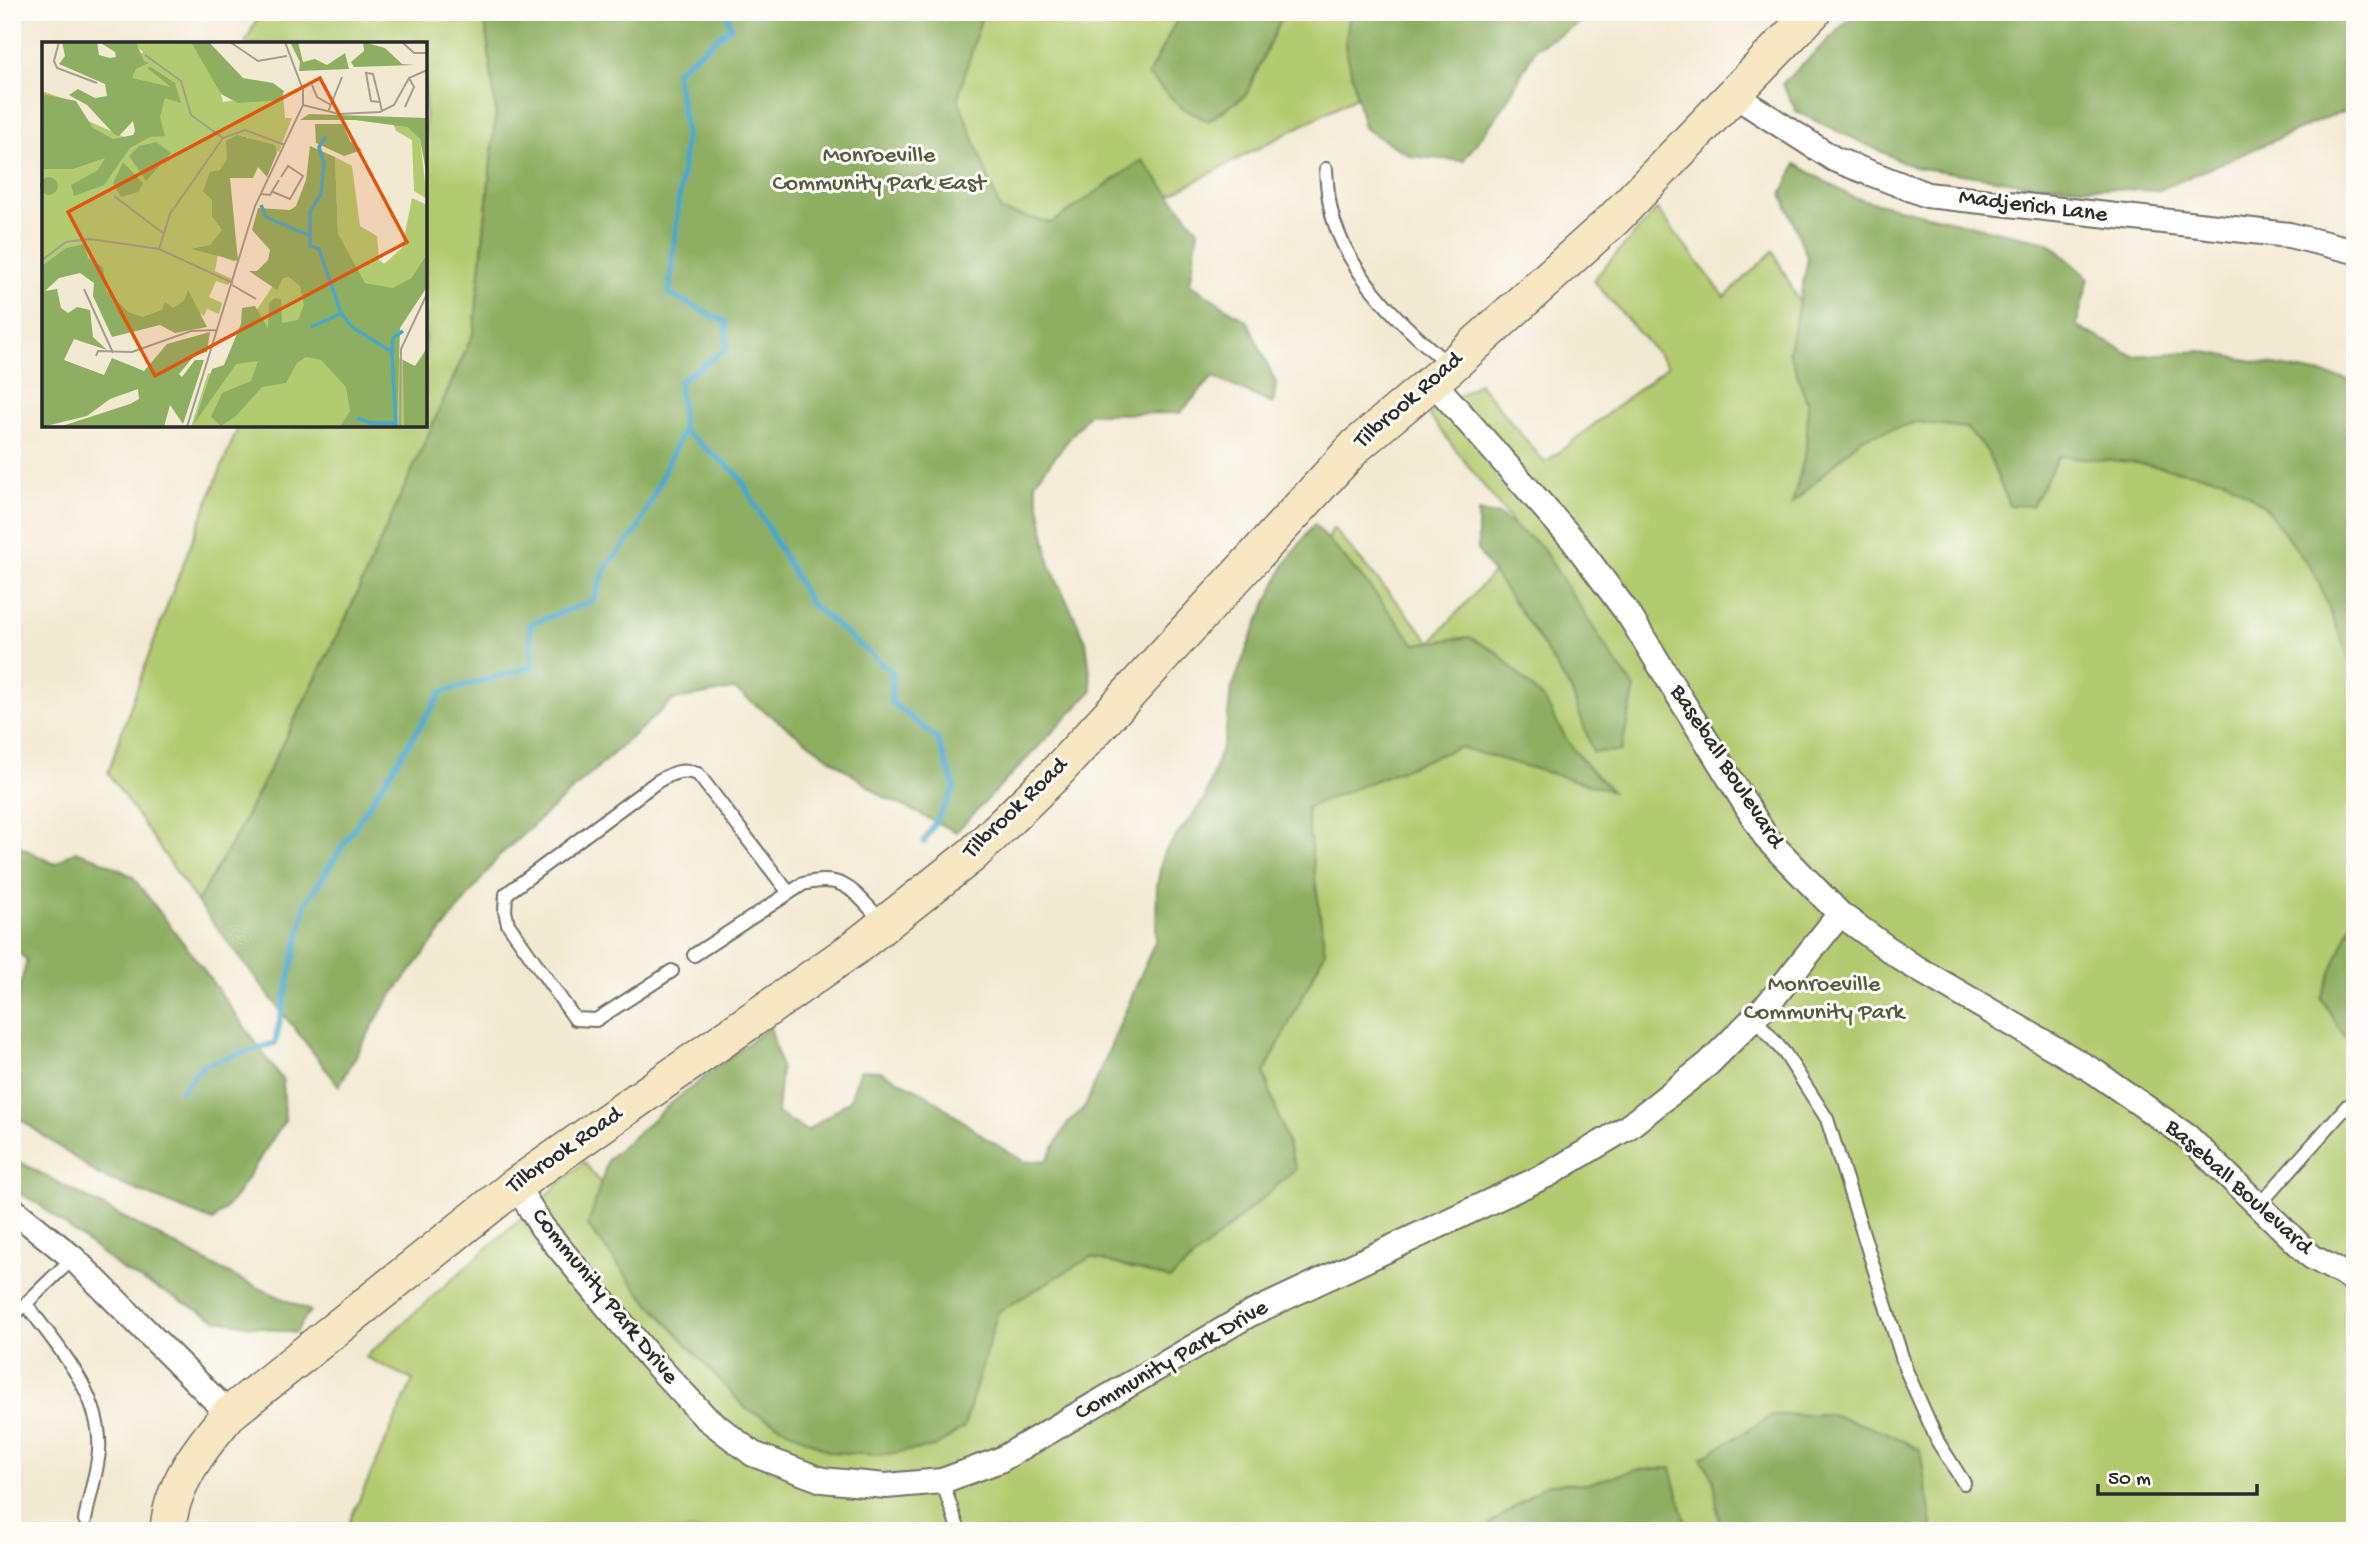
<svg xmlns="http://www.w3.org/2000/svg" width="2367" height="1543" font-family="'Gochi Hand',sans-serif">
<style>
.green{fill:#b3cb70;stroke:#6f7b4e;stroke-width:2}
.forest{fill:#8eaf62;stroke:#5c6d46;stroke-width:2}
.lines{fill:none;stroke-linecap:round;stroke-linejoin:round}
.stream{stroke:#4aa7c9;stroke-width:6}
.lane-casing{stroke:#716e65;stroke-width:16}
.street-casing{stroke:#716e65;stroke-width:28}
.secondary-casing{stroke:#716e65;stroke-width:38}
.lane{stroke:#fff;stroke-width:12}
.street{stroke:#fff;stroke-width:24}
.secondary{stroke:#f7e8c3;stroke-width:35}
.labels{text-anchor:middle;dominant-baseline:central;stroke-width:6;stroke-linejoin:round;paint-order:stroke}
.park-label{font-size:24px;fill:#545b40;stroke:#fdfcf7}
.street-label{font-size:24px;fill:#2b2b2b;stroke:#fdfcf7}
.inset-river{fill:none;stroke:#4aa7c9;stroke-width:3.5}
.inset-road{fill:none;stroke:#a29d8f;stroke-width:2}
.view{fill:#df570e;fill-opacity:0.15;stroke:#df570e;stroke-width:3.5}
.inset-edge{fill:none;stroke:#2b2b2b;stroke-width:3.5}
</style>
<rect width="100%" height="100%" fill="#fdfcf7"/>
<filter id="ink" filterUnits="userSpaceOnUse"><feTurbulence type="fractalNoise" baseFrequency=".0143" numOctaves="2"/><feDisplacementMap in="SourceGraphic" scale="14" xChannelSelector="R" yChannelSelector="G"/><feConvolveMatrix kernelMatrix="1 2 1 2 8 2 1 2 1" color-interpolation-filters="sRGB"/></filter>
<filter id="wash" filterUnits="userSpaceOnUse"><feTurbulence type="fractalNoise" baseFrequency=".00686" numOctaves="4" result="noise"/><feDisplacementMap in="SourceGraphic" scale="28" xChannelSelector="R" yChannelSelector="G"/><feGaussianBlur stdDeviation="1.57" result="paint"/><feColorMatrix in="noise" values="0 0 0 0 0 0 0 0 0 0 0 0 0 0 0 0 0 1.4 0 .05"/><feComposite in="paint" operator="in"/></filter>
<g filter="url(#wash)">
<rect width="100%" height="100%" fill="#f2e9d2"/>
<!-- green -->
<path class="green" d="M 260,12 L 484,12 L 496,112 L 474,332 L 347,616 L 238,832 L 197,902 L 108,773 C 147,655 191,540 239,425 L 425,425 L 425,44 L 245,44 Z
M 756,12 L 1518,12 L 642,472 Z
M 1657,209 L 1725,297 L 1773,251 L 1834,371 L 2355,471 L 2355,1531 L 345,1531 L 413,1380 L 365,1357 L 584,1162 L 766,1396 L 1065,1186 L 1333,528 L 1431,642 L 1524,538 L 1429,415 L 1479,383 L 1545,463 L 1668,366 L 1593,280 Z"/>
<!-- forest -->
<path class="forest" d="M 484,12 L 983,12 L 958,98 L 1001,211 L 1052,223 L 1142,160 L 1198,230 L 1190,284 L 1248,322 L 1276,383 L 1273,404 L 1213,377 L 1180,413 L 1089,414 L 1035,482 L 1050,566 L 1086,641 L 1092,691 L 956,832 L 882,796 L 734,689 L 673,700 L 500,855 L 384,1006 L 339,1086 L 197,902 L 238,832 L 347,616 L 474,332 L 496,112 Z
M 1181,12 L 1284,12 L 1246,95 L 1208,121 L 1182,108 L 1148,75 Z
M 1350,12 L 1593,12 L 1583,21 L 1536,48 L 1502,109 L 1463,161 L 1411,156 L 1364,128 L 1345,45 Z
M 1857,12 L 2355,12 L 2355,108 L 2328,117 L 2157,191 L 2029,184 L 1914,167 L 1797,112 L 1782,84 Z
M 1796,164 L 1852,197 L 1995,231 L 2048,242 L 2089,278 L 2076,326 L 2134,356 L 2201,351 L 2343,378 L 2355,383 L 2355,673 L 2315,574 L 2263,505 L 2225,479 L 2130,462 L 2059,456 L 2032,506 L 2009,505 L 1987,451 L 1966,428 L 1917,422 L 1862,438 L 1792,504 L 1806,451 L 1808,405 L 1789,351 L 1808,259 L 1782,194 Z
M 1478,512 L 1499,515 L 1541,546 L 1616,663 L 1635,688 L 1621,751 L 1593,752 L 1571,690 L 1531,627 L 1478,551 Z
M 1314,524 L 1364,580 L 1415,644 L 1469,637 L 1497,652 L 1545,701 L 1568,742 L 1587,766 L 1612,791 L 1459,747 L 1306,808 L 1325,952 L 1264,1073 L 1296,1169 L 1170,1279 L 1091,1257 L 998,1312 L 964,1427 L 935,1447 L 879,1455 L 830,1452 L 745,1408 L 640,1293 L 588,1226 L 608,1159 L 669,1105 L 770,1026 L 781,1068 L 777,1113 L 807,1131 L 850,1100 L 860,1070 L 880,1071 L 926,1094 L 984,1137 L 1025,1162 L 1047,1160 L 1067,1124 L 1085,1107 L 1156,939 L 1157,886 L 1163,854 L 1205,798 L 1225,738 L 1231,691 L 1252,635 L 1284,566 Z
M 12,843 L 55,864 L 75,851 L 96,858 L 132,876 L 201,966 L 283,1081 L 285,1120 L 233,1200 L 213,1221 L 99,1175 L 13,1114 L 12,1016 L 27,960 L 12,947 Z
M 2355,913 L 2355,1054 L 2321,998 Z
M 12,1158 L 237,1278 L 310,1311 L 295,1333 L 217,1320 L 124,1271 L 37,1203 L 12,1189 Z
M 1830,1414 L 1888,1433 L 1920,1450 L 1933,1531 L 1720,1531 L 1714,1479 L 1701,1458 L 1773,1415 Z
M 1671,1468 L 1688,1531 L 1481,1531 L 1546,1484 L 1590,1483 L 1635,1470 Z"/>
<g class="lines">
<!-- stream -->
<path class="stream" d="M 683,430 L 738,474 L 810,603 L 893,673 L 891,702 L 937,738 L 955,788 L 924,842
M 181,1091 L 203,1065 L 275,1043 L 306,903 L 442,692 L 532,667 L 530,624 L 593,601 L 607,565 L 637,531 L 683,430 L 679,381 L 727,349 L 726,322 L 669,294 L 686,133 L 676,71 L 731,27 L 726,12"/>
</g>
</g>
<g filter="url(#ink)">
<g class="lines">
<defs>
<path id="lane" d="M 1326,169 C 1327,189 1329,209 1336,227 C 1355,281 1405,328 1448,364
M 694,955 L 803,884 C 846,873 854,893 882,921
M 672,971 L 596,1020 L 575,1019 L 508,924 L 505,911 L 506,894 L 658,781 C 673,773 682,768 698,774 L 789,893
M 1754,1017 L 1786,1055 L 1827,1119 L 1906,1370 L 1938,1442 L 1964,1483
M 2259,1205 L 2347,1106
M 26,1304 C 57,1346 103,1395 99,1451 C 97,1473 89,1497 85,1520
M 12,1317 L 73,1258
M 942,1481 L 959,1531"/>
<path id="street" d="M 1734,95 L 1834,159 L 1927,195 L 2289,235 L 2355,251
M 1433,382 L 1573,540 L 1629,615 L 1767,839 L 1840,914 L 1908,963 L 2095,1072 L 2188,1137 L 2312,1257 L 2355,1280
M 516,1185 L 542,1227 L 651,1359 L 705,1417 L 753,1454 L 822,1480 L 886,1486 L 942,1481 L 1000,1460 L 1250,1314 L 1549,1174 L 1628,1127 L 1708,1064 L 1769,1003 L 1840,914
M 12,1209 L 73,1258 L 229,1414"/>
<path id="secondary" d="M 168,1531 C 170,1486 201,1447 229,1414 L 516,1185 L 853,949 L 973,854 L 1053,776 L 1356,446 L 1451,366 L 1614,219 L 1813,12"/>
</defs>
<!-- lane casing -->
<use href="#lane" class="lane-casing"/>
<!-- street casing -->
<use href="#street" class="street-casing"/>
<!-- secondary casing -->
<use href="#secondary" class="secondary-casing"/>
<!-- lane -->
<use href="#lane" class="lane"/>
<!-- street -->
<use href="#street" class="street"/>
<!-- secondary -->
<use href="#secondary" class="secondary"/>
</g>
</g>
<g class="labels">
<!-- park labels -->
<g class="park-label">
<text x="879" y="156">Monroeville<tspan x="879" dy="28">Community Park East</tspan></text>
<text x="1824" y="985">Monroeville<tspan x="1824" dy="28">Community Park</tspan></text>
</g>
<!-- street labels -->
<g class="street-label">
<text transform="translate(2033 207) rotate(7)">Madjerich Lane</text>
<text transform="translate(1409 401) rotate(-41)">Tilbrook Road</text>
<text transform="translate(1726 767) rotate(57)">Baseball Boulevard</text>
<text transform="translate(1016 809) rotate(-44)">Tilbrook Road</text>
<text transform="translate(565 1151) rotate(-35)">Tilbrook Road</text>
<text transform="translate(2238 1188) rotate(42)">Baseball Boulevard</text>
<text transform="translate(604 1297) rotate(51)">Community Park Drive</text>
<text transform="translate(1172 1361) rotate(-30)">Community Park Drive</text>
</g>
</g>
<!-- overview -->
<g transform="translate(42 42)">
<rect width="385" height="385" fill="#f2e9d2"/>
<path d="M 91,0 L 152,0 L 177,45 L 181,60 L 241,51 L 243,76 L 250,76 L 237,110 L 205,95 L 185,134 L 193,220 L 176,213 L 173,229 L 190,237 L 186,243 L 174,239 L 167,255 L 180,261 L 177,272 L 165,267 L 162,274 L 149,265 L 77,287 L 65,250 L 20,209 L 0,251 L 0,49 L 28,59 L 44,78 L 89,98 L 118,70 L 69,39 L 101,10 ZM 351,81 L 365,85 L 378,97 L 385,157 L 372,149 L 370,98 L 354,89 ZM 293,115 L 310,124 L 318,184 L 335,194 L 337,218 L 342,222 L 360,206 L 370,156 L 385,163 L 385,212 L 369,236 L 351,247 L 323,241 L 306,216 L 296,192 ZM 270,186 L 302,283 L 385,332 L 385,385 L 149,385 L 166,331 L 179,334 L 191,303 Z" fill="#b3cb70"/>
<path d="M 20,0 L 55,0 L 57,13 L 68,16 L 74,15 L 73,10 L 57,0 L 94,0 L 102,19 L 107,21 L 94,27 L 90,36 L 129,45 L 105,26 L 109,25 L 133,41 L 139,61 L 123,56 L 118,75 L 123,94 L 108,95 L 88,106 L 62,143 L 32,154 L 29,143 L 56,128 L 63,116 L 31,127 L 0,127 L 0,52 L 34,59 L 51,86 L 71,97 L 91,93 L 93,89 L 91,79 L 77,94 L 72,92 L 45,63 L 27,53 L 36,47 L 53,56 L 65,54 L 63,42 L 17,22 L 23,14 ZM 149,0 L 167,0 L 201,36 L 231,41 L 242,49 L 239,58 L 196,61 L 179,52 ZM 248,0 L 256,0 L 261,20 L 273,17 L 285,23 L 303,11 L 307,27 L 257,29 L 258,20 ZM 321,0 L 343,6 L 360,22 L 373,23 L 312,25 L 309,20 L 322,9 ZM 267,72 L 385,76 L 385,135 L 378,97 L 365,85 L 313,78 L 258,78 ZM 273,82 L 301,82 L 308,99 L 320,108 L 302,114 L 274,101 ZM 195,93 L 233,103 L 235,111 L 225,135 L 216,125 L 211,136 L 188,136 L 196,219 L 149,207 L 168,203 L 180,188 L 170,174 L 170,158 L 161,149 L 168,130 L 178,128 L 185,117 L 184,99 ZM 114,100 L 129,111 L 104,139 L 87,114 L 97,104 ZM 268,104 L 293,115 L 296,192 L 323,241 L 351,246 L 369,236 L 385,212 L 385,245 L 358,286 L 355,385 L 298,385 L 308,369 L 304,345 L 279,318 L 264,315 L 255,321 L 244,341 L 220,345 L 194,374 L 179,384 L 169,375 L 180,351 L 209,339 L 216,319 L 194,322 L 152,382 L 170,327 L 182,323 L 199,282 L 200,266 L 213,264 L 226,286 L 227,261 L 233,256 L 239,257 L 240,281 L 256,278 L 262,263 L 258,244 L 247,235 L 241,236 L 235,248 L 207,229 L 215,229 L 226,218 L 228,208 L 210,188 L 216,166 L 248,168 L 254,164 L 264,138 ZM 81,120 L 101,141 L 96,150 L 79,155 L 71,141 ZM-2 144a9 9 0 1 1 18 0a9 9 0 1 1-18 0ZM 42,202 L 46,216 L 61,225 L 64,248 L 86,270 L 101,275 L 120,268 L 123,260 L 131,266 L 142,259 L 146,248 L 165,285 L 133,291 L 118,283 L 70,295 L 51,254 L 52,241 L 38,231 L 17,236 L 3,249 L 15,247 L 19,266 L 26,271 L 35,265 L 48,268 L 51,295 L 65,308 L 32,297 L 22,318 L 62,333 L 70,316 L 102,329 L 125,302 L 168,290 L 165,310 L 153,313 L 137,332 L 140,335 L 153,318 L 162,318 L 141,382 L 128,363 L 122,385 L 17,385 L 88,362 L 97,357 L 96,347 L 68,357 L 45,374 L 0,385 L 0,224 L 24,206 ZM 385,306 L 385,385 L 362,385 L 361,318 L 373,324 Z" fill="#8eaf62"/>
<path class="inset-river" d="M 284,94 L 277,105 L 282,121 L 279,152 L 268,170 L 268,204 L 277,207 L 299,271 L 310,285 L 350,310M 219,163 L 224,175 L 266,193M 269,285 L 298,272M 315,376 L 329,381 L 353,381M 354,385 L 350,311 L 351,296 L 361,289"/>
<path class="inset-road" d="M 17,0 L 12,19 L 15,26 L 55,41M 188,0 L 216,19 L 245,14M 360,0 L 372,11 L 385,11M 109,17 L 103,13 L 139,39 L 149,73 L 181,96M 270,43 L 275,55 L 289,63M 338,60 L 329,59 L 324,31 L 331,32 L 338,60 L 340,70M 261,63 L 297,72 L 338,70 L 352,63 L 367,36 L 385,28M 363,65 L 372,45 L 367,36M 286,70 L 300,35M 231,150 L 248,157 L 261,134 L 246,124 L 239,135M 219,152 L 228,153 L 237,138M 72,154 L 121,191M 117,207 L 128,172 L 181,96 L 203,88 L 243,103M 0,218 L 24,200 L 48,197 L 117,207 L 191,241M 190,243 L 214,257M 42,247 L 71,311M 54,314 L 56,309 L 90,310 L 149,289 L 175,288M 145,385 L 213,164 L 261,63 L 261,48 L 243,0M 358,385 L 359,307 L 385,252"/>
<path class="view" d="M 278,36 L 365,200 L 113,334 L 26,170 Z"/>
<rect width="385" height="385" class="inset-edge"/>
</g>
<!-- margin -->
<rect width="2367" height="1543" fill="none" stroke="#fdfcf7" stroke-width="42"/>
<!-- scale -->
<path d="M2098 1484v10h159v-10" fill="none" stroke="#2b2b2b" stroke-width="3.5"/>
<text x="2108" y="1484" font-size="21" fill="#2b2b2b" stroke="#fdfcf7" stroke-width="5" paint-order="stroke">50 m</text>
</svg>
